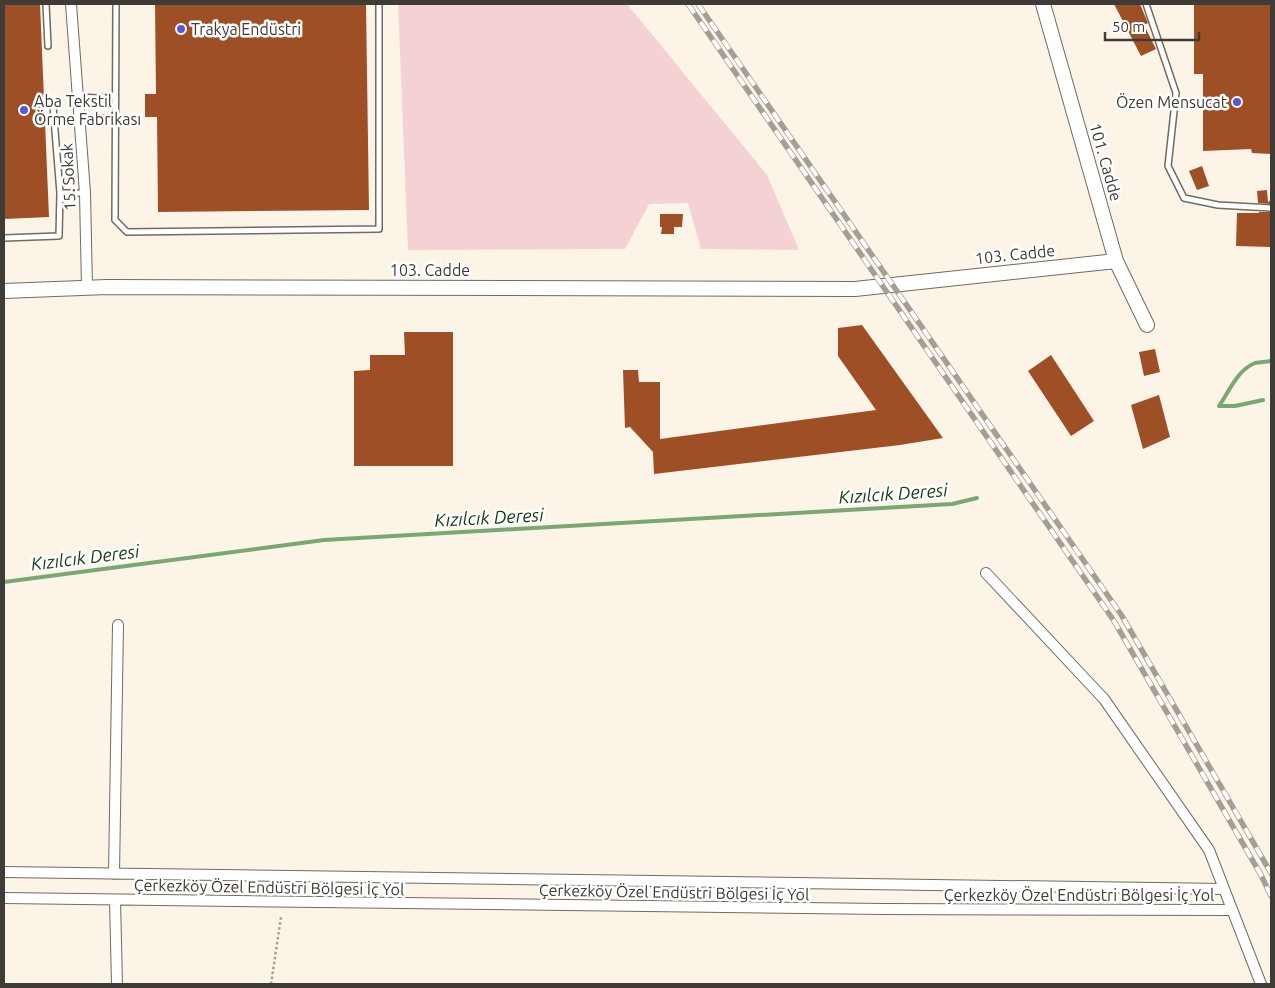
<svg xmlns="http://www.w3.org/2000/svg" width="1275" height="988" font-family="Ubuntu,sans-serif">
<style>
.green{fill:#f4d2d4}
.lines{fill:none;stroke-linecap:round;stroke-linejoin:round}
.stream{stroke:#7aa874;stroke-width:4}
.building{fill:#9f4f26}
.lane-casing{stroke:#736b60;stroke-width:8}
.street-casing{stroke:#736b60;stroke-width:12}
.secondary-casing{stroke:#736b60;stroke-width:16}
.path{stroke:#a6a096;stroke-width:2.5;stroke-dasharray:2.5 2.5;stroke-linecap:butt}
.lane{stroke:#fff;stroke-width:5}
.street{stroke:#fff;stroke-width:10}
.secondary{stroke:#fff;stroke-width:14}
.rail-casing{stroke:#a49e95;stroke-width:5.5}
.rail{stroke:#fff;stroke-width:4;stroke-dasharray:11;stroke-linecap:butt}
.poi-dot{fill:#5659d0;stroke:#fff;stroke-width:2}
.labels{text-anchor:middle;dominant-baseline:central;stroke-width:5;stroke-linejoin:round;paint-order:stroke}
.poi-label{font-size:16px;fill:#3f3b36;stroke:#fff;text-anchor:start}
.street-label{font-size:16px;fill:#3f3b36;stroke:#fff}
.water-label{font-size:18px;font-style:italic;fill:#113e10;stroke:#fff}
</style>
<rect width="100%" height="100%" fill="#fcf4e7"/>
<!-- green -->
<path class="green" d="M 398,4 L 627,4 L 767,175 L 799,250 L 701,249 L 688,203 L 649,204 L 625,249 L 408,250 Z"/>
<g class="lines">
<!-- stream -->
<path class="stream" d="M 1219,406 C 1229,392 1237,370 1255,363 C 1260,362 1266,362 1271,361
M 1219,406 L 1235,406 L 1263,400
M 4,582 L 324,540 L 952,504 L 977,498"/>
</g>
<!-- building -->
<path class="building" d="M 4,4 L 40,4 L 49,217 L 4,219 Z
M 155,4 L 366,4 L 369,210 L 158,212 L 157,117 L 145,117 L 145,94 L 156,94 Z
M 1114,4 L 1140,4 L 1148,23 L 1144,25 L 1156,49 L 1141,56 Z
M 1194,4 L 1271,4 L 1271,154 L 1252,153 L 1251,149 L 1203,151 L 1203,74 L 1194,74 Z
M 1202,166 L 1209,186 L 1197,190 L 1189,171 Z
M 1267,190 L 1268,202 L 1271,200 L 1271,204 L 1258,203 L 1257,191 Z
M 1259,212 L 1271,212 L 1271,247 L 1236,246 L 1237,213 L 1259,213 Z
M 660,214 L 683,214 L 682,227 L 674,227 L 674,234 L 661,234 L 662,227 L 660,227 Z
M 862,325 L 943,438 L 900,445 L 654,474 L 653,452 L 630,427 L 625,428 L 623,370 L 638,370 L 639,382 L 660,382 L 660,439 L 876,410 L 838,356 L 838,328 Z
M 404,332 L 453,332 L 453,466 L 354,466 L 354,371 L 370,370 L 370,355 L 405,355 Z
M 1155,349 L 1160,372 L 1144,376 L 1139,352 Z
M 1051,355 L 1094,421 L 1071,436 L 1028,371 Z
M 1159,395 L 1170,437 L 1143,449 L 1131,405 Z"/>
<g class="lines">
<defs>
<path id="lane" d="M 46,4 L 48,46
M 116,4 L 115,220 L 127,232 L 379,229 L 379,4
M 1146,4 L 1176,93 L 1168,166 L 1184,198 L 1218,205 L 1271,208
M 78,97 L 97,98 L 115,96
M 53,106 L 60,193
M 80,119 L 115,118
M 4,238 L 59,236 L 60,193 L 85,193"/>
<path id="street" d="M 71,4 L 85,193 L 87,288
M 986,573 L 1104,699 L 1209,850 L 1261,984
M 4,872 L 1224,889
M 114,874 L 118,625
M 4,898 L 883,909 L 1232,910
M 115,900 L 117,984"/>
<path id="secondary" d="M 1043,4 L 1116,261 L 1147,325
M 4,291 L 107,287 L 855,289 L 1116,261"/>
</defs>
<!-- lane casing -->
<use href="#lane" class="lane-casing"/>
<!-- street casing -->
<use href="#street" class="street-casing"/>
<!-- secondary casing -->
<use href="#secondary" class="secondary-casing"/>
<!-- path -->
<path class="path" d="M 271,984 L 281,917"/>
<!-- lane -->
<use href="#lane" class="lane"/>
<!-- street -->
<use href="#street" class="street"/>
<!-- secondary -->
<use href="#secondary" class="secondary"/>
<defs>
<path id="rail" d="M 688,4 L 1114,621 L 1261,875 L 1271,896
M 698,4 L 1122,616 L 1271,873"/>
</defs>
<!-- rail casing -->
<use href="#rail" class="rail-casing"/>
<!-- rail -->
<use href="#rail" class="rail"/>
</g>
<!-- markers -->
<g class="poi-dot">
<circle cx="181" cy="29" r="5"/>
<circle cx="1237" cy="102" r="5"/>
<circle cx="24" cy="110" r="5"/>
</g>
<g class="labels">
<!-- poi labels -->
<g class="poi-label">
<text x="191" y="29">Trakya Endüstri</text>
<text x="34" y="101">Aba Tekstil<tspan x="34" dy="18">Örme Fabrikası</tspan></text>
<text x="1227" y="102" text-anchor="end">Özen Mensucat</text>
</g>
<!-- street labels -->
<g class="street-label">
<text transform="translate(1106 162) rotate(74)">101. Cadde</text>
<text transform="translate(68 177) rotate(-93)">15. Sokak</text>
<text transform="translate(1015 254) rotate(-6)">103. Cadde</text>
<text x="430" y="270">103. Cadde</text>
<text transform="translate(269 887) rotate(1)">Çerkezköy Özel Endüstri Bölgesi İç Yol</text>
<text transform="translate(674 892) rotate(1)">Çerkezköy Özel Endüstri Bölgesi İç Yol</text>
<text x="1079" y="895">Çerkezköy Özel Endüstri Bölgesi İç Yol</text>
</g>
<!-- water labels -->
<g class="water-label">
<text transform="translate(893 493) rotate(-4)">Kızılcık Deresi</text>
<text transform="translate(489 517) rotate(-3)">Kızılcık Deresi</text>
<text transform="translate(85 557) rotate(-7)">Kızılcık Deresi</text>
</g>
</g>
<!-- border -->
<rect width="1275" height="988" fill="none" stroke="#3f3b36" stroke-width="10"/>
<!-- scale -->
<path d="M1105 32v8h94v-8" fill="none" stroke="#3f3b36" stroke-width="2.5"/>
<text x="1112" y="32" font-size="15" fill="#3f3b36" stroke="#ffffff" stroke-width="4" paint-order="stroke">50 m</text>
</svg>
